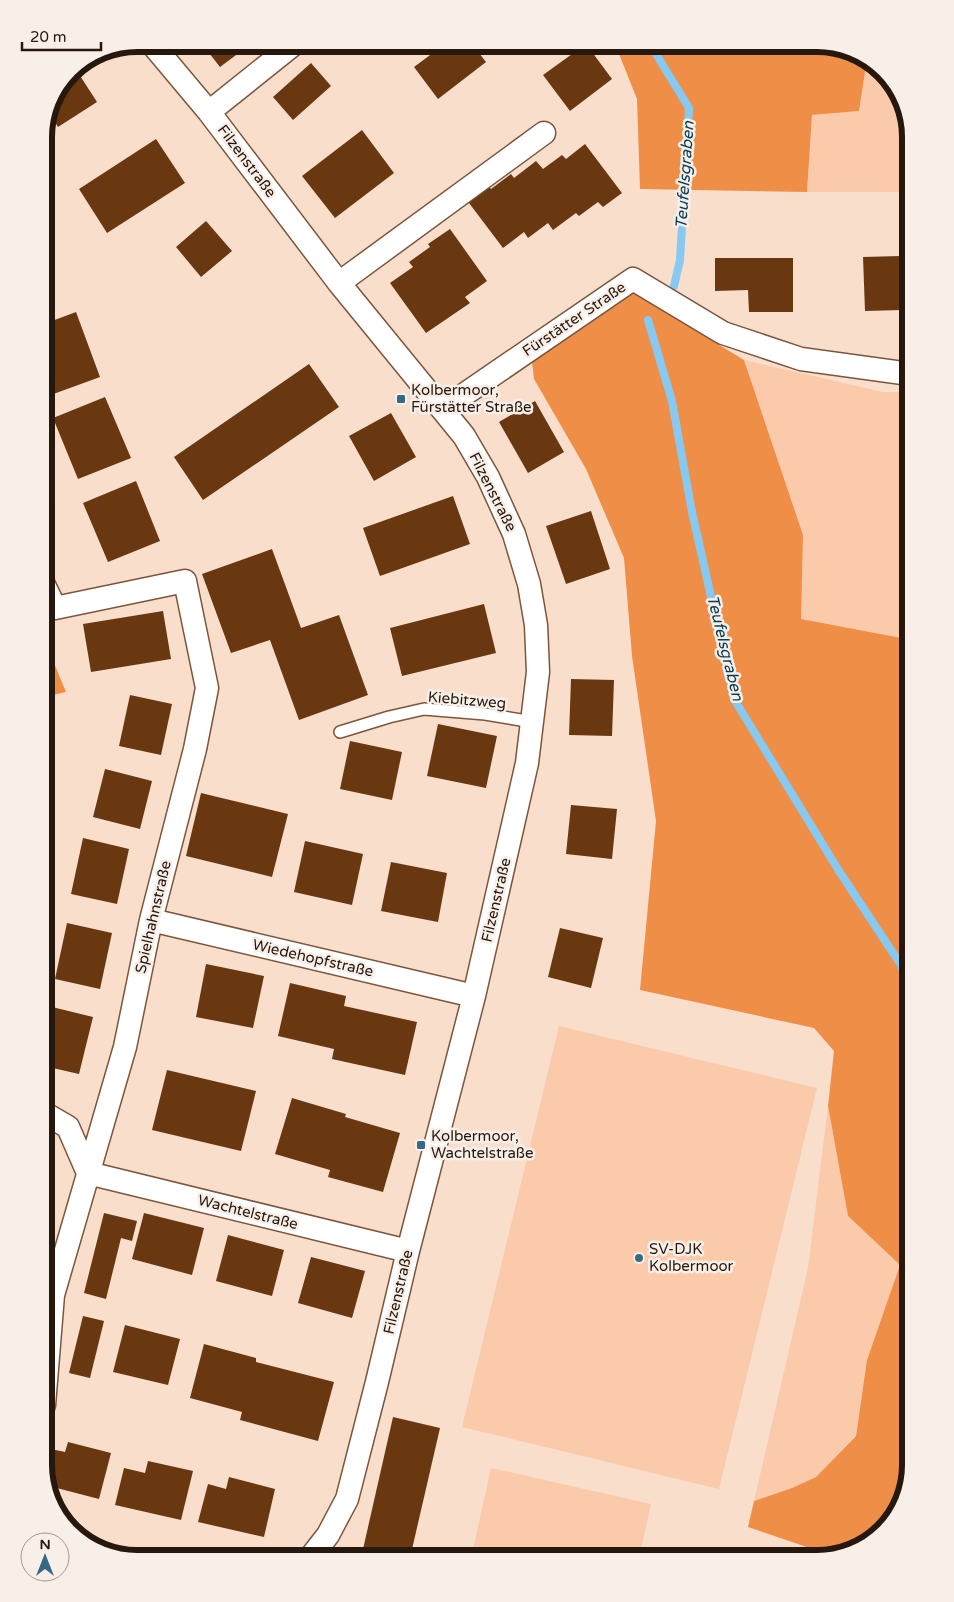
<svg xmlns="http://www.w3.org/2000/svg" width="954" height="1602" font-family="'Varela Round',sans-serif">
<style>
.green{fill:#fbcaab}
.forest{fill:#ef8f47}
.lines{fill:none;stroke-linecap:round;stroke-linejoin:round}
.stream{stroke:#87c9f0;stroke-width:8}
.building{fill:#693710}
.lane-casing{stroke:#7c553b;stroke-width:14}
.street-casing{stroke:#7c553b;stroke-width:25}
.lane{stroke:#fff;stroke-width:11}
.street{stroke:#fff;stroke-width:22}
.poi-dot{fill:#356986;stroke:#f8efe9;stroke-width:2}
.labels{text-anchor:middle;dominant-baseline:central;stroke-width:5;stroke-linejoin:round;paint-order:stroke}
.street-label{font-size:15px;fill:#27180d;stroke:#f8efe9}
.poi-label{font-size:15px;fill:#27180d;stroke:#f8efe9;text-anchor:start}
.water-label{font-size:16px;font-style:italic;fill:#053e58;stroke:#f8efe9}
.rim{fill:none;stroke:#27180d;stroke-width:6}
</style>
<rect width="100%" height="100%" fill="#f9decc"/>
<!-- green -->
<path class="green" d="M 867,59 L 901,96 L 910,137 L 910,192 L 807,192 L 812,115 L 859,111 Z
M 744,360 L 883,392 L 910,392 L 910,708 L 907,639 L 800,619 L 803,535 Z
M 559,1026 L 817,1088 L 719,1489 L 462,1427 Z
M 828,1106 L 848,1216 L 900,1265 L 867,1360 L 856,1435 L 816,1477 L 792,1488 L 754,1501 L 808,1268 Z
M 491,1468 L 651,1504 L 639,1558 L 471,1558 Z"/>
<!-- forest -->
<path class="forest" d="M 615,44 L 823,44 L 867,59 L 859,111 L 812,115 L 807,192 L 640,189 L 637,99 Z
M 631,291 L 744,360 L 803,535 L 801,619 L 907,639 L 910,708 L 910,1465 L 895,1516 L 858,1549 L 830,1555 L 748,1527 L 754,1501 L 792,1488 L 816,1477 L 856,1436 L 867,1360 L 900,1265 L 848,1216 L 828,1106 L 834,1051 L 814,1028 L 640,990 L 656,821 L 632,656 L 624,558 L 586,469 L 534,379 L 532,362 Z
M 44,639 L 66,692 L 44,697 Z"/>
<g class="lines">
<!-- stream -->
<path class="stream" d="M 650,44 L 689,108 L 680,260 L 674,286
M 648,320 L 672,401 L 692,512 L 734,699 L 839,871 L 901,965 L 910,995"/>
</g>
<!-- building -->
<path class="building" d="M 202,44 L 251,44 L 220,67 Z
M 445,44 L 472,44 L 486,62 L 438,99 L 414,67 Z
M 586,44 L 612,79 L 570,111 L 543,75 Z
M 311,63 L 331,86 L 293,120 L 273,97 Z
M 75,68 L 97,102 L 58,127 L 51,116 L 71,71 Z
M 362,130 L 394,173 L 335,218 L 302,176 Z
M 156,139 L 185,183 L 107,233 L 79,189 Z
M 585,144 L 622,193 L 603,207 L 598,202 L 579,216 L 576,213 L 553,230 L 548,223 L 528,238 L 524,232 L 503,248 L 466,199 L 487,184 L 491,189 L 511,174 L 514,178 L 536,161 L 543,169 L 562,155 L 566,159 Z
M 206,221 L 232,251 L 201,277 L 176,247 Z
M 450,229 L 487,281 L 465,297 L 470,303 L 426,333 L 390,283 L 413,267 L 409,262 L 430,247 L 428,244 Z
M 900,256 L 901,310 L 865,311 L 863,257 Z
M 715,258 L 793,258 L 793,312 L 749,312 L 748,290 L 715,291 Z
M 76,312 L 100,377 L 48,396 L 44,385 L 44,324 Z
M 309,364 L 339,407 L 203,500 L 174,457 Z
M 105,397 L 131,458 L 78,479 L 53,418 Z
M 535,401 L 564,452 L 528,473 L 499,422 Z
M 391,413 L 416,457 L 374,481 L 349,436 Z
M 136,481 L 160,541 L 108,562 L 83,503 Z
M 453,496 L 470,544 L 380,576 L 363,528 Z
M 591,511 L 610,569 L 566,584 L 546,526 Z
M 272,549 L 301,628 L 339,615 L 368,695 L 299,720 L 270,640 L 231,653 L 202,574 Z
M 484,604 L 496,653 L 402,676 L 390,628 Z
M 163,611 L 171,659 L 91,672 L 83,624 Z
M 571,679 L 614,680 L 612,736 L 569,735 Z
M 130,695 L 172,704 L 161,755 L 119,746 Z
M 438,724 L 497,736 L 486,788 L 427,776 Z
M 350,741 L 402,752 L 392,800 L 340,789 Z
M 105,769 L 152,781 L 140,829 L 93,817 Z
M 201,793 L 288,814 L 272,877 L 186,856 Z
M 571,805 L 617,809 L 612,859 L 566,854 Z
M 83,838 L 129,849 L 117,904 L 71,894 Z
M 305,841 L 363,854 L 352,905 L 294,892 Z
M 391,862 L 447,873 L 438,922 L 381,911 Z
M 67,923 L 112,933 L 100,989 L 55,979 Z
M 560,928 L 603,938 L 591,988 L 548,977 Z
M 206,964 L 264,976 L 253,1028 L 196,1017 Z
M 290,983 L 346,996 L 344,1006 L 417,1022 L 405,1075 L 332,1059 L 334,1049 L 278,1036 Z
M 44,1005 L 93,1017 L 79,1074 L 44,1066 Z
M 167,1070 L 256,1091 L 241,1151 L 152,1130 Z
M 292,1098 L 346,1114 L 345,1117 L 400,1133 L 383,1192 L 328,1177 L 330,1170 L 275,1154 Z
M 104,1213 L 137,1221 L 132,1241 L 121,1238 L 106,1299 L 84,1293 Z
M 144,1213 L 204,1228 L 192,1275 L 132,1259 Z
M 228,1235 L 284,1250 L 272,1296 L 216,1281 Z
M 311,1257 L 365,1271 L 352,1318 L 298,1303 Z
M 83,1316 L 104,1321 L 90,1378 L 69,1373 Z
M 125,1325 L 180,1339 L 168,1385 L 113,1372 Z
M 204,1344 L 256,1358 L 256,1362 L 334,1382 L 318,1441 L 240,1420 L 242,1412 L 190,1398 Z
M 393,1417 L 440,1428 L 410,1558 L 361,1558 Z
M 68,1442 L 111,1453 L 99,1499 L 49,1486 L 45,1471 L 51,1449 L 65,1452 Z
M 148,1461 L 193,1471 L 181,1520 L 115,1505 L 124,1468 L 145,1473 Z
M 229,1477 L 275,1489 L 264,1537 L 198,1522 L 208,1484 L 226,1489 Z"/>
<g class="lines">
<defs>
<path id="lane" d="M 340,732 L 389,717 L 424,709 L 485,714 L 533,722"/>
<path id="street" d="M 152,44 L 209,112 L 339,283 L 464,436 L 488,477 L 514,534 L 529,584 L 536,625 L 538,672 L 527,763 L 474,996 L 408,1251 L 377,1382 L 347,1499 L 328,1535 L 310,1558
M 209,112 L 294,44
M 339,283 L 544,133
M 443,409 L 633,279 L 723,333 L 801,359 L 910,374
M 151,920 L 474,996
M 44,1113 L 68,1127 L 88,1173 L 408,1251
M 44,1405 L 53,1295 L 125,1047 L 151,920 L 195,749 L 207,688 L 185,581 L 55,608 L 44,585"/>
</defs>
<!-- lane casing -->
<use href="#lane" class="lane-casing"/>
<!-- street casing -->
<use href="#street" class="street-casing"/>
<!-- lane -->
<use href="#lane" class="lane"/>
<!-- street -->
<use href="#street" class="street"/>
</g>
<!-- markers -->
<g class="poi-dot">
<rect x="396" y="394" width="10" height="10" rx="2.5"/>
<rect x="416" y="1140" width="10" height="10" rx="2.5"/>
<circle cx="639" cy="1258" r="5"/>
</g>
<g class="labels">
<!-- street labels -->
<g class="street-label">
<text transform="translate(247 161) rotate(53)">Filzenstraße</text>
<text transform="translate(574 319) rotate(-34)">Fürstätter Straße</text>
<text transform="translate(493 492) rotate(63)">Filzenstraße</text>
<text transform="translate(467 700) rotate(5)">Kiebitzweg</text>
<text transform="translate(496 900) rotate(-77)">Filzenstraße</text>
<text transform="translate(153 917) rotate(-77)">Spielhahnstraße</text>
<text transform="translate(313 958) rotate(13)">Wiedehopfstraße</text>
<text transform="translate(248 1212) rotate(14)">Wachtelstraße</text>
<text transform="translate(398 1292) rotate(-77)">Filzenstraße</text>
</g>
<!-- poi labels -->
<g class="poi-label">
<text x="411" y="390">Kolbermoor,<tspan x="411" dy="17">Fürstätter Straße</tspan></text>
<text x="431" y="1136">Kolbermoor,<tspan x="431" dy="17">Wachtelstraße</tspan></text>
<text x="649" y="1249">SV-DJK<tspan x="649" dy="17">Kolbermoor</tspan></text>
</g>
<!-- water labels -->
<g class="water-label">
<text transform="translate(685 175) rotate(-86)">Teufelsgraben</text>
<text transform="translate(725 648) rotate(76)">Teufelsgraben</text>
</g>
</g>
<!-- crop -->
<path d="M0 0H954V1602H0ZM137 52H817A85 85 0 0 1 902 137V1465A85 85 0 0 1 817 1550H137A85 85 0 0 1 52 1465V137A85 85 0 0 1 137 52Z" fill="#f8efe9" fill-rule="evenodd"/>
<path class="rim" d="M137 52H817A85 85 0 0 1 902 137V1465A85 85 0 0 1 817 1550H137A85 85 0 0 1 52 1465V137A85 85 0 0 1 137 52Z"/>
<!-- north arrow -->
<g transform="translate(45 1557)"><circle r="24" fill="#f8efe9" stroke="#a49991"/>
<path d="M0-4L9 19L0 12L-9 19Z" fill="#356986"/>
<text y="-8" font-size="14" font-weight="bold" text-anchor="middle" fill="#27180d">N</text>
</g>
<!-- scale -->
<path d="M22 42v8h79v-8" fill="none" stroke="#27180d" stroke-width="2.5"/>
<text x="30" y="42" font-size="15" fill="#27180d" stroke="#f8efe9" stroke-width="4" paint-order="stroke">20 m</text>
</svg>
